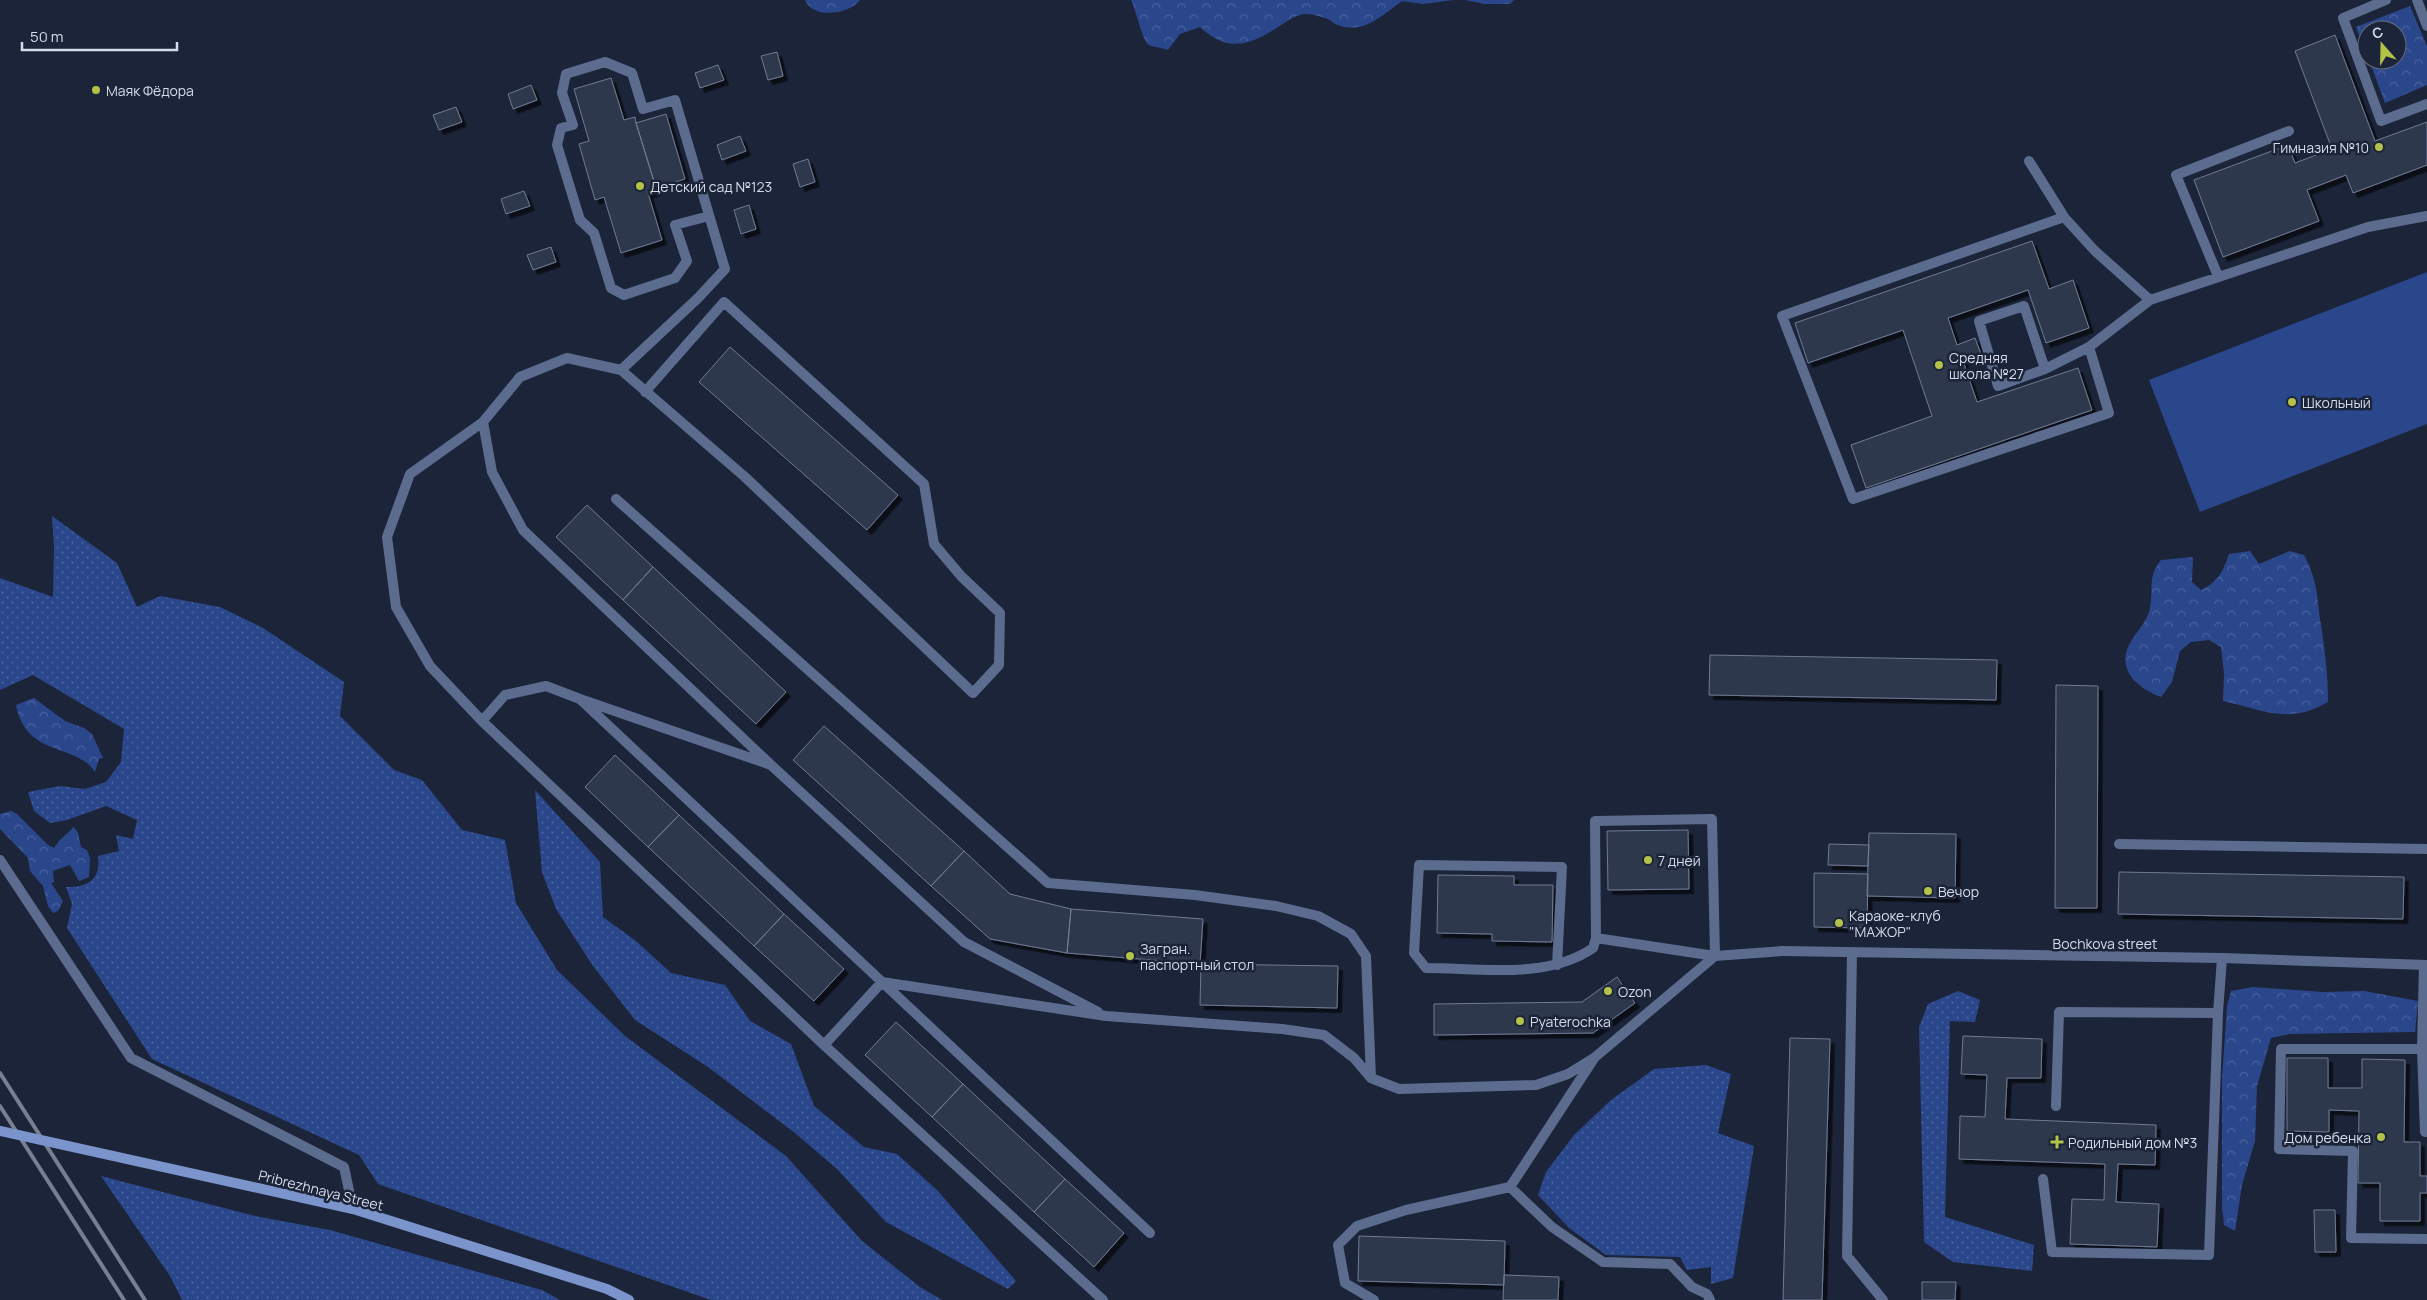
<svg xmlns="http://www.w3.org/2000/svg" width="2427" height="1300" font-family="Manrope,sans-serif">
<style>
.green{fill:url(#green-dots)}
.forest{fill:url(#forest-crowns)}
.pitch{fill:#2b478c}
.building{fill:#2e384d;stroke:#6f7b93;filter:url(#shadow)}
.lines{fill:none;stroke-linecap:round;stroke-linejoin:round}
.lane{stroke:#5c6c8f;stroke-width:10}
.street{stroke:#5c6c8f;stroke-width:10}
.secondary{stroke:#7b94cc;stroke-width:10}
.rail{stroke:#777f90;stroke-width:4}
.secondary-bridge{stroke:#7b94cc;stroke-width:10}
.poi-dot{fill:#b4c24a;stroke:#1b2438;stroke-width:2}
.labels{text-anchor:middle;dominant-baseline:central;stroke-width:5;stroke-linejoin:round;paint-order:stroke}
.poi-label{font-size:14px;fill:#d5dbe9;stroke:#1b2438;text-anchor:start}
.street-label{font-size:14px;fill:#d5dbe9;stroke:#1b2438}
</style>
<defs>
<pattern id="green-dots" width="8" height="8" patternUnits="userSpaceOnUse" patternTransform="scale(1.25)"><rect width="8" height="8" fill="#2b478c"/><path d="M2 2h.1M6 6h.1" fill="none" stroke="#49619c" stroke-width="1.8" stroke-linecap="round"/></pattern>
<pattern id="forest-crowns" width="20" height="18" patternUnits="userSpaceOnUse" patternTransform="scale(1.25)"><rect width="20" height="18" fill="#2b478c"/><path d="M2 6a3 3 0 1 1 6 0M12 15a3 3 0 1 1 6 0" fill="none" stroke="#49619c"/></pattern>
<filter id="shadow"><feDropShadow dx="4.5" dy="4.5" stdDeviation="0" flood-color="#0009"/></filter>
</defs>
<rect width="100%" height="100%" fill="#1b2438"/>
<!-- green -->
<path class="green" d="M 52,516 L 117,563 L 137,607 L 160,596 L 220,607 L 263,628 L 344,682 L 340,716 L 394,770 L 422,780 L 462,830 L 505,840 L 516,903 L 557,970 L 625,1036 L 786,1156 L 862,1241 L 920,1287 L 942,1300 L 711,1300 L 378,1184 L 359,1155 L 152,1059 L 67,928 L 72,904 L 66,887 C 88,887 101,880 98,856 L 119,851 L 116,835 L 133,839 L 137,820 L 106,806 L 67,820 L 50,823 L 34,811 L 28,792 L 60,786 L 85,789 L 106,782 L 121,762 L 124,729 L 33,675 L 0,690 L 0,578 L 53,597 L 54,547 Z
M 535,790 L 600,862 L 603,917 L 636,941 L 671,973 L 725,985 L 750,1021 L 791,1044 L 814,1106 L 864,1147 L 897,1154 L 938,1191 L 1016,1281 L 1008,1289 L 886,1222 L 837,1169 L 795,1133 L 708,1067 L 635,1020 L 593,966 L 556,909 L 542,872 Z
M 1958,991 L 1980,1000 L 1975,1022 L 1950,1021 L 1945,1217 L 2034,1245 L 2032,1271 L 1953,1262 L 1924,1242 L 1919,1027 L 1928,1004 Z
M 1706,1065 L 1731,1074 L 1718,1133 L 1754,1146 L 1733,1278 L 1711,1284 L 1711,1267 L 1687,1270 L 1680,1257 L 1606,1255 L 1569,1228 L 1538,1195 L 1546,1172 L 1574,1135 L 1611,1100 L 1654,1069 Z
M 101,1176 L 255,1216 L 330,1230 L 542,1290 L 560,1300 L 182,1300 L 170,1276 Z"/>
<!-- forest -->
<path class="forest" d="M 805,0 L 860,0 C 850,14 813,20 805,0 Z
M 1131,0 L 1454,0 L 1423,4 L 1402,1 C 1382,15 1364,35 1338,25 C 1334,24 1332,21 1328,19 C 1322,17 1312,14 1306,14 C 1297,14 1288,21 1281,25 C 1251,45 1229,54 1200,27 L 1180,34 L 1168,50 C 1163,48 1153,47 1149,45 C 1142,41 1136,9 1131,0 Z
M 1465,0 L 1514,0 L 1510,4 L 1485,4 Z
M 2410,6 L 2427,46 L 2427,85 L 2385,103 L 2369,60 L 2397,60 L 2397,30 L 2367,30 L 2367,56 L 2356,27 Z
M 2250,551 L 2259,564 L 2290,551 L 2304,555 C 2319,584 2316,595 2321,625 C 2325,651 2328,675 2328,702 C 2288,725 2264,710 2223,701 L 2224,673 L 2221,647 L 2209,640 L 2191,642 L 2180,651 L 2172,682 L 2161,697 C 2140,689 2116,671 2129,645 C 2135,633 2148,621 2150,608 C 2154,587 2147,578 2161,560 L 2193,557 L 2192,582 L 2201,590 C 2218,582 2223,572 2229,554 Z
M 34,698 L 65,721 L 84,728 L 92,734 L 103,758 L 99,759 L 95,772 C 77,743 26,758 16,705 Z
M 11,811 L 17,814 L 48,845 L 54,848 L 59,841 L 74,827 L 78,833 L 81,847 L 87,850 L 90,858 L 89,877 L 79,881 L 70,865 L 53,871 L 54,882 L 51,883 L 63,901 L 58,911 L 53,913 L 48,906 L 43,886 L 30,871 L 28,858 L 0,829 L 0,814 Z
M 2253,987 L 2323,992 L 2364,991 L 2418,1001 L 2415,1032 L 2289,1034 L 2271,1038 L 2257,1086 L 2255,1141 L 2242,1185 L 2235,1231 L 2224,1225 L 2222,1205 L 2222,1078 L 2227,1006 L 2231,991 Z"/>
<!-- pitch -->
<path class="pitch" d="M 2427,272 L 2427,424 L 2200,512 L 2149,380 Z"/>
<!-- building -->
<path class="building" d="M 2335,35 L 2375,141 L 2427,122 L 2427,165 L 2353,193 L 2346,175 L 2307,190 L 2319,221 L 2223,257 L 2194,180 L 2288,145 L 2295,163 L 2332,149 L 2295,51 Z
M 777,52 L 783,76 L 768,80 L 761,56 Z
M 718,65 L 724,80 L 700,88 L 695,73 Z
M 611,78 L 624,120 L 635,117 L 636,123 L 657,191 L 648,193 L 662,240 L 621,253 L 604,197 L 595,200 L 579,144 L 589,141 L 574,89 Z
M 531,85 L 537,100 L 513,109 L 508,94 Z
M 456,107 L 462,122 L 439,130 L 433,115 Z
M 666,114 L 685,179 L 656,188 L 636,123 Z
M 740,136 L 746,151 L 722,160 L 717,145 Z
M 808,159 L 815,182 L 800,187 L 793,164 Z
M 524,191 L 530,206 L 506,214 L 501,199 Z
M 749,205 L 756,229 L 741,234 L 734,210 Z
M 2032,241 L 2049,289 L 2073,280 L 2089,328 L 2046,343 L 2028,290 L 1948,318 L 1957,345 L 1975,338 L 1981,354 L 1963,361 L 1977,402 L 2078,368 L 2092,410 L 1866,488 L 1851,445 L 1932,416 L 1903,330 L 1808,363 L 1795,323 Z
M 551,247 L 556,262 L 533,270 L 527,255 Z
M 730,347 L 898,495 L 867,530 L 699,382 Z
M 587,505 L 653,567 L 623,600 L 556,537 Z
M 653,567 L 786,692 L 756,724 L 623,600 Z
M 1710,655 L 1997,660 L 1996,700 L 1709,695 Z
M 2056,685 L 2098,686 L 2097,908 L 2055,908 Z
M 824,726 L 964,851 L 931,886 L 793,760 Z
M 615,755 L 679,815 L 648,847 L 585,787 Z
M 679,815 L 784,914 L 754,946 L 648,847 Z
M 1688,830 L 1689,889 L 1608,890 L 1607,831 Z
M 1869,833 L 1956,834 L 1955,898 L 1867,896 Z
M 1829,844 L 1869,845 L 1868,866 L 1828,865 Z
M 964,851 L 1010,894 L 1071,909 L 1067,953 L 990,939 L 931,886 Z
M 2119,872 L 2404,877 L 2403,919 L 2118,914 Z
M 1814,873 L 1868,874 L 1867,928 L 1814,927 Z
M 1438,875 L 1514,876 L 1514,885 L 1553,885 L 1552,942 L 1492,941 L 1492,934 L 1437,933 Z
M 1071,909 L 1203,919 L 1200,964 L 1067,953 Z
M 784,914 L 844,969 L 814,1001 L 754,946 Z
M 1201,964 L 1338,966 L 1337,1008 L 1200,1005 Z
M 1617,977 L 1635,1003 L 1593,1033 L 1434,1035 L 1434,1004 L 1582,1002 Z
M 896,1022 L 963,1084 L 932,1117 L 865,1055 Z
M 1963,1036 L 2042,1039 L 2041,1078 L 2007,1078 L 2005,1119 L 2156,1125 L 2155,1165 L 2118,1164 L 2116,1202 L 2159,1204 L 2157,1247 L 2070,1244 L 2072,1199 L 2104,1200 L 2105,1164 L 1959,1159 L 1960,1116 L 1985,1117 L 1987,1075 L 1961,1074 Z
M 1790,1038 L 1830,1039 L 1822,1300 L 1783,1300 Z
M 2287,1058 L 2328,1058 L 2328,1088 L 2362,1088 L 2362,1059 L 2405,1060 L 2404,1142 L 2420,1142 L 2420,1176 L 2427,1176 L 2427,1193 L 2420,1193 L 2420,1221 L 2380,1221 L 2380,1183 L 2358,1183 L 2359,1111 L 2329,1110 L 2329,1132 L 2287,1131 Z
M 963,1084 L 1065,1179 L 1034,1212 L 932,1117 Z
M 1065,1179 L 1124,1233 L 1094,1267 L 1034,1212 Z
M 2314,1210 L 2335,1210 L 2336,1252 L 2315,1252 Z
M 1359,1236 L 1505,1241 L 1504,1285 L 1358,1281 Z
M 1504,1275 L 1559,1277 L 1558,1300 L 1503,1300 Z
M 1922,1282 L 1956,1282 L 1955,1300 L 1922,1300 Z"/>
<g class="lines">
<!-- lane -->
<path class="lane" d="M 2386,0 L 2343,18 L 2381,121 L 2427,104
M 2417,0 L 2427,26
M 2029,161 L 2064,217 L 2095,251 L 2150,300
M 2064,217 L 1782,316 L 1853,499 L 2109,413 L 2089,347
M 2218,276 L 2176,175 L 2289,131
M 2045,369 L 2024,306 L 1979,321 L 1998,386 L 2045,369 L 2089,347 L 2150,300 L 2368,227 L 2427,216
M 621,370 L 698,298 L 725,269 L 722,259 L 675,100 L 643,109 L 632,73 L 605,62 L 566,74 L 562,93 L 573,125 L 561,128 L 557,145 L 580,220 L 594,233 L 611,288 L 624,295 L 675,278 L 687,261 L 675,225 L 709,216
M 645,392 L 724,302 L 924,484 L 934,544 L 961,576 L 1000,613 L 999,665 L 973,693 L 745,477 L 621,370 L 567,358 L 520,377 L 483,422 L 492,472 L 523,530 L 771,765 L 580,699 L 1150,1233
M 616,499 L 1048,883 L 1195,895 L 1276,906 L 1318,916 L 1351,934 L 1366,956 L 1371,1078
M 580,699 L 546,686 L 505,695 L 482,721 L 824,1045 L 882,982 L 1106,1016 L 1282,1029 L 1324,1035 L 1354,1058 L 1371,1078 L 1399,1089 L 1536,1085 L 1568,1074 L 1594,1058 L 1715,956
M 482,721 L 430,666 L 396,607 L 387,537 L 410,474 L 483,422
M 771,765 L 964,942 L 1098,1012
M 2119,844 L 2427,849
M 0,860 L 131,1058 L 344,1167 L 353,1209
M 1596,938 L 1595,821 L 1712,819 L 1715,956
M 1852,953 L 1847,1256 L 1883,1300
M 1557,965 L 1562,867 L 1419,865 L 1414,953 L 1426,968 C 1479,968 1547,980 1593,948 L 1596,938 L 1715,956 L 1782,951
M 2424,965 L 2422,1049 L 2425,1132 L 2427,1132
M 824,1045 L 1103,1300
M 2422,1049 L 2281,1049 L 2279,1149 L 2353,1151 L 2351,1238 L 2427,1239
M 2056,1106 L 2059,1012 L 2218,1013
M 2043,1179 L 2052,1252 L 2209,1255 L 2218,1013 L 2222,958
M 1510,1187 L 1552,1227 L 1603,1262 L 1670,1264 L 1692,1287 L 1707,1294 L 1710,1300
M 1374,1300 L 1345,1283 L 1338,1245 L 1357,1226 L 1406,1210 L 1510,1187 L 1593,1060"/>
<!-- street -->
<path class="street" d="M 1782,951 L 2222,958 L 2427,965"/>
<!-- secondary -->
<path class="secondary" d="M 353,1209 L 607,1289 L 629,1300"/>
<!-- rail -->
<path class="rail" d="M 0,1073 L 145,1300
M 0,1106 L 124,1300"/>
<!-- secondary-bridge -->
<path class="secondary-bridge" d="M 0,1131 L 353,1209"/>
</g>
<!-- markers -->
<g class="poi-dot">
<circle cx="96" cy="90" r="5"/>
<circle cx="2379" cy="147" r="5"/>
<circle cx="640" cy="186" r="5"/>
<circle cx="1939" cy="365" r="5"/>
<circle cx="2292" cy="402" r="5"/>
<circle cx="1648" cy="860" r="5"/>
<circle cx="1928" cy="891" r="5"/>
<circle cx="1839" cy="923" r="5"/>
<circle cx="1130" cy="956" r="5"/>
<circle cx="1608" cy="991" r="5"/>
<circle cx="1520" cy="1021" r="5"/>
<circle cx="2381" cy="1137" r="5"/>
<path d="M2054.5 1134.5h5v5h5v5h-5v5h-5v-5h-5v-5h5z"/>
</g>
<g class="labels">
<!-- poi labels -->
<g class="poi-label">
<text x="106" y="90">Маяк Фёдора</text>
<text x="2369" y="147" text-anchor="end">Гимназия №10</text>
<text x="650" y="186">Детский сад №123</text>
<text x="1949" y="357">Средняя<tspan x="1949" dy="16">школа №27</tspan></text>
<text x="2302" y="402">Школьный</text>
<text x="1658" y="860">7 дней</text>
<text x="1938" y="891">Вечор</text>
<text x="1849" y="915">Караоке-клуб<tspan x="1849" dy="16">"МАЖОР"</tspan></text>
<text x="1140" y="948">Загран.<tspan x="1140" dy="16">паспортный стол</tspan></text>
<text x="1618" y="991">Ozon</text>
<text x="1530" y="1021">Pyaterochka</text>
<text x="2371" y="1137" text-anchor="end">Дом ребенка</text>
<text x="2068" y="1142">Родильный дом №3</text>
</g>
<!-- street labels -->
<g class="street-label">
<text x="2105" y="943">Bochkova street</text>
<text transform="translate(321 1190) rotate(14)">Pribrezhnaya Street</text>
</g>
</g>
<!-- north arrow -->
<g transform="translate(2382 45) rotate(340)"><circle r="24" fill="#1b2438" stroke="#656d7f"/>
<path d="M0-4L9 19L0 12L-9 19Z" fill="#b4c24a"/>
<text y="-8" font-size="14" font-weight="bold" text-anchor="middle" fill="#d5dbe9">С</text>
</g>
<!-- scale -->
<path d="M22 42v8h155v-8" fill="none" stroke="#d5dbe9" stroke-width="2.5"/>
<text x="30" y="42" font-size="15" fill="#d5dbe9" stroke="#1b2438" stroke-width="4" paint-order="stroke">50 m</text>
</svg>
